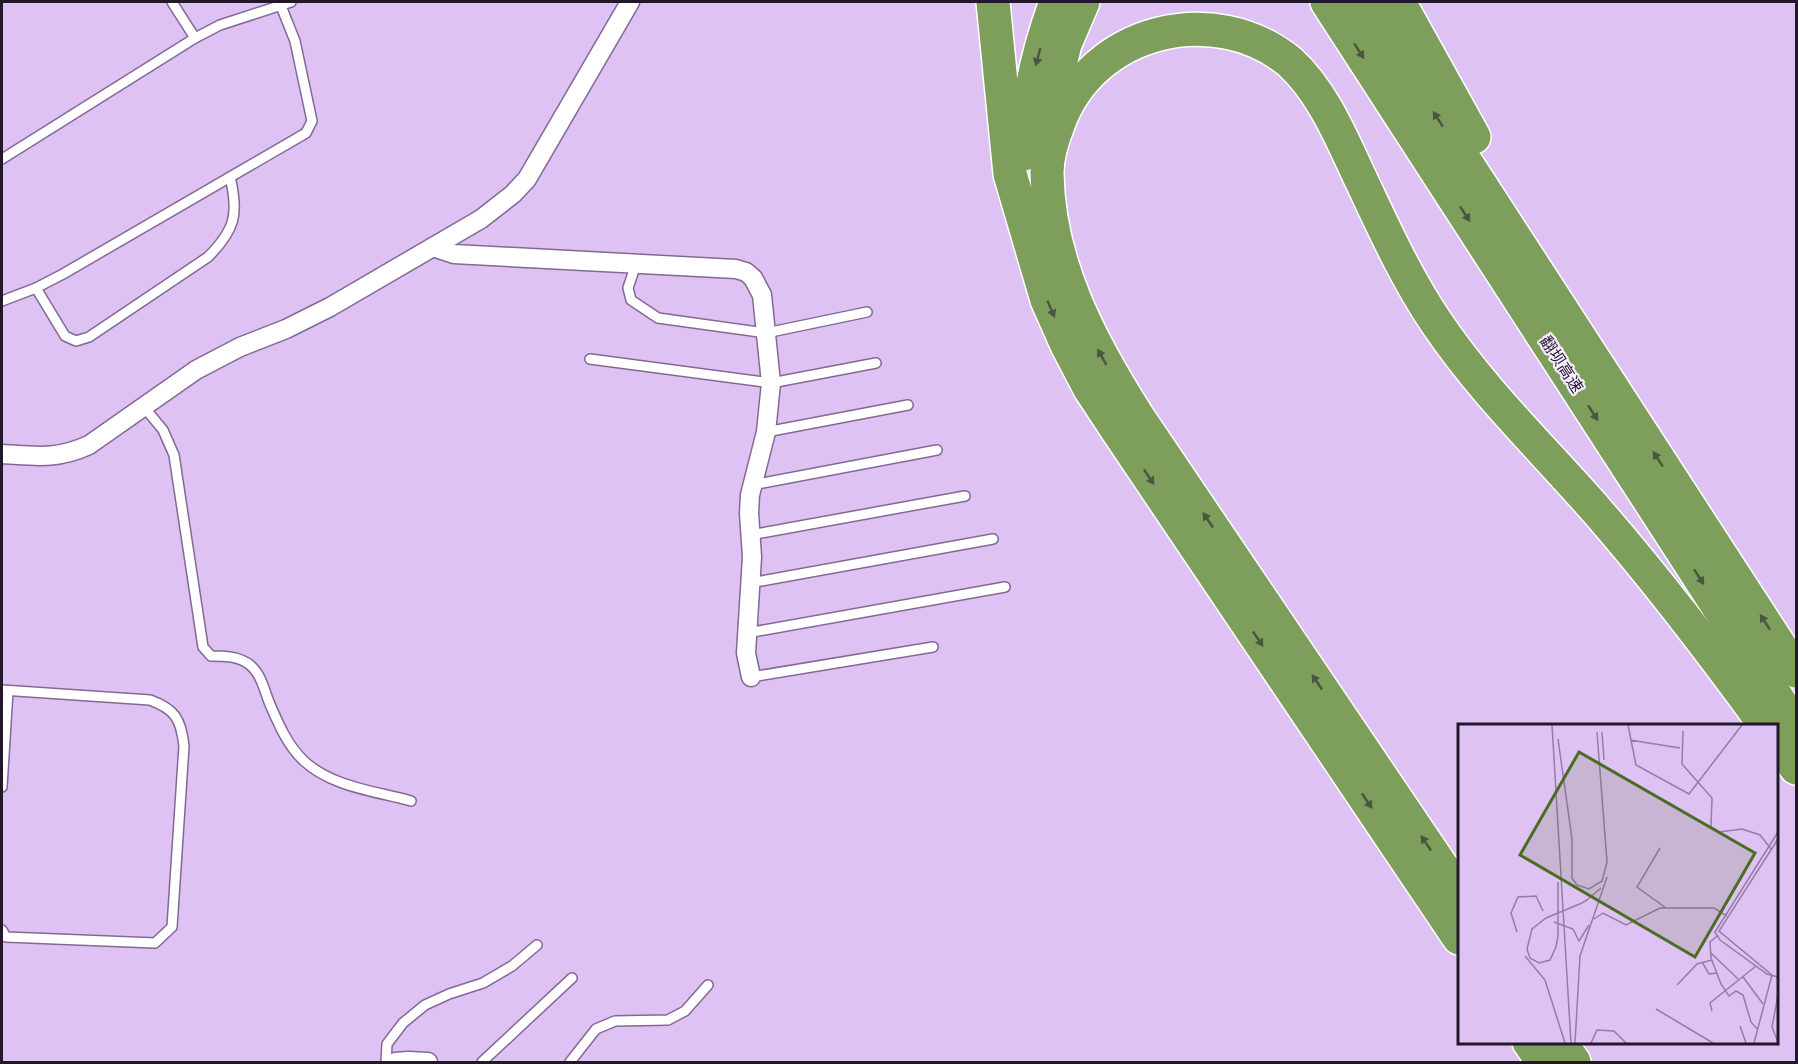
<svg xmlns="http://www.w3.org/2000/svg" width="1798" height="1064" font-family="'Open Sans','Noto Sans SC',sans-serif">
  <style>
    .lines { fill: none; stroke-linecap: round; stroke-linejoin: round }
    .service-casing { stroke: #826995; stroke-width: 12 }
    .minor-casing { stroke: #826995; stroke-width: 21 }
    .motorway-casing { stroke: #fff; stroke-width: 36 }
    .service { stroke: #fff; stroke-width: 9 }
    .minor { stroke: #fff; stroke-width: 18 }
    .motorway { stroke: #7e9f5c; stroke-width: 33 }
    .oneway { fill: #4b5540 }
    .labels { text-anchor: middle; stroke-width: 4.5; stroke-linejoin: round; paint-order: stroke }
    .street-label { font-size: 16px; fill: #22182a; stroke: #f6ebff }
    .inset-road { fill: none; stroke: #937ea3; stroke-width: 1.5 }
    .view { fill: #4b6c23; fill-opacity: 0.15; stroke: #4b6c23; stroke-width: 3 }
    .inset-edge { fill: none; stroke: #22182a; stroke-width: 3 }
  </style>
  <rect width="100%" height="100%" fill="#dec2f3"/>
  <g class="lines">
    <defs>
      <g id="service">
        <path d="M 172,2 L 195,38"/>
        <path d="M 2,159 L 195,38 L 220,25 L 291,2"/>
        <path d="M 636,264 L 628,288 L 631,300 L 658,318 L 766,333 L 867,312"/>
        <path d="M 36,288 L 65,336 L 76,341 L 89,337 L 208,257 C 235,230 239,214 230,177"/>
        <path d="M 2,301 L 36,288 L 63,274 L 306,133 L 312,121 L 295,41 L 281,6"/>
        <path d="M 590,359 L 771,383 L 876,363"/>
        <path d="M 144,407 L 163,430 L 174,455 L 203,647 L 211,656 C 224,656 239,656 250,665 C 261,674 264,689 269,702 C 278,723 287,745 304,761 C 332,787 375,791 411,801"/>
        <path d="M 766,432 L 908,405"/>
        <path d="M 752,485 L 937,450"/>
        <path d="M 750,535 L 965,496"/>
        <path d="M 750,583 L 993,539"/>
        <path d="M 747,633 L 1005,587"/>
        <path d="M 751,677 L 933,647"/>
        <path d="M 2,690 L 150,700 C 175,709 181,719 184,746 L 172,927 L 155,943 L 6,937 L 2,930"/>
        <path d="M 2,787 L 8,691"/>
        <path d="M 386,1062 L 387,1044 L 403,1023 L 425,1005 L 449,994 L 483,983 L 512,966 L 537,945"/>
        <path d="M 482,1062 L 572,978"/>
        <path d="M 570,1062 L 596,1029 L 615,1021 L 668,1020 L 685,1011 L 708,985"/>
      </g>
      <g id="minor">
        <path d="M 433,247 L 454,254 L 736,269 L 746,272 L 753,278 L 762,295 L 771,383 L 766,432 L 750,495 L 749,513 L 752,557 L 746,653 L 751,677"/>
        <path d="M 2,454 C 36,456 56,460 89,445 L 196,370 L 240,347 L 286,329 L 330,307 L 481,219 L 513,194 L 527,179 L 630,2"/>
        <path d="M 395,1062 L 408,1061 L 428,1062"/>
      </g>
      <g id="motorway">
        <path d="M 993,2 L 1010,174 L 1047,300 L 1067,345 L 1090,389 L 1117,430 L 1459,938"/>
        <path d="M 1327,2 L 1796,727"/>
        <path d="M 1362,2 L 1796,671"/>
        <path d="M 1399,2 L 1474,137"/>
        <path d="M 1049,111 L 1065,44 L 1083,2"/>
        <path d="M 1024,154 C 1027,100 1037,53 1056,2"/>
        <path d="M 1776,739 L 1796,768"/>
        <path d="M 1459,892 L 1138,417 C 1091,343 1048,263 1047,173 C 1047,157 1052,140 1058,125 C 1092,29 1214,0 1290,62 C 1324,93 1343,142 1363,184 C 1385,231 1407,279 1436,322 C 1483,392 1543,449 1598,512 C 1657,580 1712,652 1765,725"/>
        <path d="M 1529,1042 L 1543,1062"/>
        <path d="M 1560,1042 L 1574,1062"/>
      </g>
    </defs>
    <!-- service casing -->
    <use href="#service" class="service-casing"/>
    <!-- minor casing -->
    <use href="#minor" class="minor-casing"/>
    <!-- motorway casing -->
    <use href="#motorway" class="motorway-casing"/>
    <!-- service -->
    <use href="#service" class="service"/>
    <!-- minor -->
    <use href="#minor" class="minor"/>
    <!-- motorway -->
    <use href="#motorway" class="motorway"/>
  </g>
  <!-- one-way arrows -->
  <defs><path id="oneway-solid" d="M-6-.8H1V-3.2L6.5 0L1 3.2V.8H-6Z" transform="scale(1.5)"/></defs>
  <g class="oneway">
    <use href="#oneway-solid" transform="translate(1359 51) rotate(57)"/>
    <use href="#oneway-solid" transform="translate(1038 57) rotate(105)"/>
    <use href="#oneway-solid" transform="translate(1438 119) rotate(-123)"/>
    <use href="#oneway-solid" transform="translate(1465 214) rotate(57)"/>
    <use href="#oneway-solid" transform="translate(1051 309) rotate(66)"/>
    <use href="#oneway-solid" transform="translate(1102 357) rotate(-119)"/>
    <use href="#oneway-solid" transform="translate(1593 413) rotate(57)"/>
    <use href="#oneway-solid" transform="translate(1658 459) rotate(-123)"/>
    <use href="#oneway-solid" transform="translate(1149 477) rotate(56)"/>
    <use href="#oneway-solid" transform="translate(1208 520) rotate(-124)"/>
    <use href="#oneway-solid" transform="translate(1699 577) rotate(57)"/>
    <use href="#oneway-solid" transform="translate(1765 622) rotate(-123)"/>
    <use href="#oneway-solid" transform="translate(1258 639) rotate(56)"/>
    <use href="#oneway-solid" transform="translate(1317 682) rotate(-124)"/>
    <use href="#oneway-solid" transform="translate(1367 801) rotate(56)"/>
    <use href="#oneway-solid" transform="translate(1426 843) rotate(-124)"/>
  </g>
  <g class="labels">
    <!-- street labels -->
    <g class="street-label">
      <text transform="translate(1562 364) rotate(57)" y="6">翻坝高速</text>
    </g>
  </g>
  <!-- overview -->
  <g transform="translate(1458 724)">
    <rect width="320" height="320" fill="#dec2f3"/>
    <path class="inset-road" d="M 94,1 L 113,319M 170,1 L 178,41 L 231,70 L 284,1M 225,7 L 224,40 L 254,74 L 253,103 L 261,108 L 284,105 L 302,111 L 313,125M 144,8 L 146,36M 100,15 L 114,115 L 114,154 L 119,161 L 131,165 L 144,157 L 149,138 L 139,8M 172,16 L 222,24M 320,108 L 257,208 L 262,216 L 309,250 L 320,253M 202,124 L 179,163 L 208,184M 100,158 L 100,212 L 98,223 L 92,236 L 81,239 L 72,234 L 69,225 L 74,205 L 88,194 L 124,179 L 129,176 L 143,164M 136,195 L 145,189 L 168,201 L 202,184 L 256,184 L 269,192M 96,198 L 115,205 L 121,217 L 131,201M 59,208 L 53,189 L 60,173 L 78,172 L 85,187M 259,212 L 252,218 L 253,234 L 263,260 L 271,272 L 278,267 L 285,271 L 293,298 L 300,306M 253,229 L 280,255M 67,232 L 87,256 L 107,319M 244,238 L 251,250 L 259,249M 314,251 L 261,207 L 320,115M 285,253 L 305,280M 219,261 L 239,240 L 254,236M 320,271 L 314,303 L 320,318M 198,285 L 255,319M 254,287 L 252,279 L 298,242M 282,302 L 288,319M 117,319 L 122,232 L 149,153M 133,319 L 139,306 L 156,307 L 168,319M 296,319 L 314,251"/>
    <path class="view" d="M 121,28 L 297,129 L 237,233 L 62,131 Z"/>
    <rect width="320" height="320" class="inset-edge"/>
  </g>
  <!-- border -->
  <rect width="1798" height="1064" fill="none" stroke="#22182a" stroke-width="6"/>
</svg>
